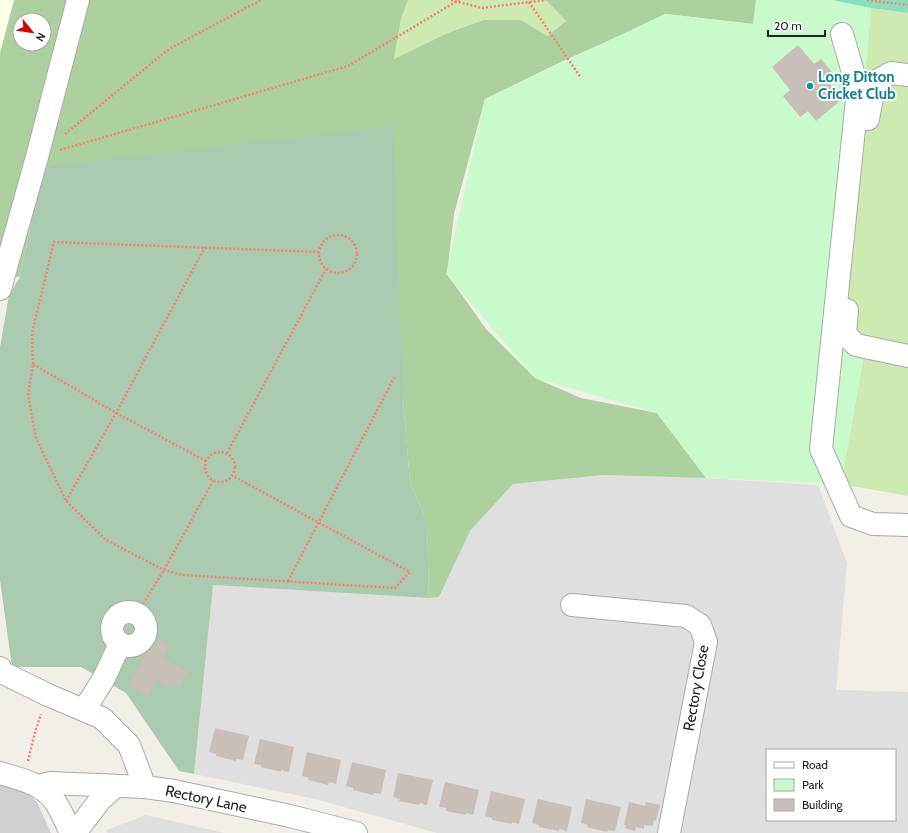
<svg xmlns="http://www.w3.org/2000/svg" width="908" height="833" font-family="Cabin,sans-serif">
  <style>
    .residential { fill: #e0dfdf; fill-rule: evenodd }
    .education { fill: #ffffe5 }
    .religious { fill: #d0d0d0 }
    .grass { fill: #cdebb0 }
    .forest { fill: #add19e; fill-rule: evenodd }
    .cemetery { fill: #aacbaf }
    .park { fill: #c8facc }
    .pitch { fill: #88e0be }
    .building { fill: #c7bfb8 }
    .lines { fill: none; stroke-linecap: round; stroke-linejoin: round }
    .minor-casing { stroke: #a9a9a9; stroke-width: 24 }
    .path { stroke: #fa8072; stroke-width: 2.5; stroke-dasharray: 2 2; stroke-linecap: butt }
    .minor { stroke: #fff; stroke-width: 22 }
    .culture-dot { fill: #0f9aa8; stroke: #fff; stroke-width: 1.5 }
    .labels { text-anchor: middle; stroke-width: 4; stroke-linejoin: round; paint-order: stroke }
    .culture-label { font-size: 15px; font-weight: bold; fill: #0d838f; stroke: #fff; text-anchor: start }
    .street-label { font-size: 15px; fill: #222; stroke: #fff }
  </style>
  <rect width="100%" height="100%" fill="#f2efe9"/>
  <!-- residential -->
  <g class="residential">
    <path d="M 604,475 L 706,478 L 818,485 L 847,563 L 836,690 L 908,692 L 908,833 L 437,833 L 315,799 L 194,774 L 213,585 L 429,598 L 439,597 L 470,531 L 513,484 ZM 767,750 L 895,750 L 895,820 L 767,820 Z"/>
    <path d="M 146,815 L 224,833 L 107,833 L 107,830 Z"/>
  </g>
  <!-- education -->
  <path class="education" d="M 0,0 L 14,0 L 0,53 Z"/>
  <!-- religious -->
  <path class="religious" d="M 0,784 L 22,791 L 32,797 L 37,802 L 51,833 L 0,833 Z"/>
  <!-- grass -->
  <g class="grass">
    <path d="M 408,0 L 546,0 L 566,21 L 546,36 L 521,20 L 394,59 L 401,19 Z"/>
    <path d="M 871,8 L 908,13 L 908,496 L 841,484 L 864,355 L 840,349 Z"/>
  </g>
  <!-- forest -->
  <path class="forest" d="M 14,0 L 408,0 L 401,19 L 394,59 L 448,33 L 484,20 L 521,20 L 547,36 L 566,21 L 546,0 L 756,0 L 754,24 L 665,14 L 637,28 L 561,62 L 485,99 L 454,214 L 447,274 L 486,329 L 535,378 L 581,398 L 657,413 L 706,478 L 604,475 L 513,484 L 470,531 L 439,597 L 429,598 L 427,522 L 410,483 L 403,398 L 43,166 L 20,277 L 0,276 L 0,53 ZM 20,20 L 44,20 L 44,44 L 20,44 Z"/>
  <!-- cemetery -->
  <path class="cemetery" d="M 393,126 L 403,398 L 410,483 L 427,522 L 429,598 L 213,585 L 194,774 L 179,771 L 126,693 L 81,667 L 12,667 L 0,580 L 0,347 L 9,295 L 20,277 L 43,166 Z"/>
  <!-- park -->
  <path class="park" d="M 756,0 L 832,0 L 871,8 L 840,349 L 864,354 L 841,484 L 706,478 L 657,413 L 535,378 L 446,274 L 485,99 L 665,14 L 753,24 Z"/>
  <!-- pitch -->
  <path class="pitch" d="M 832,0 L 908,0 L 908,13 L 871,8 Z"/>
  <!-- building -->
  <g class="building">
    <path d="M 798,45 L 814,64 L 821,59 L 836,77 L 829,83 L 842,99 L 816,121 L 808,111 L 800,117 L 783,96 L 790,90 L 772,67 Z"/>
    <path d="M 158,638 L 170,645 L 163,658 L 188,672 L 180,687 L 172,683 L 169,688 L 156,681 L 148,696 L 129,686 L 147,651 L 151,653 Z"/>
    <path d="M 215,728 L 249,736 L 243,760 L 236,759 L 236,761 L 216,756 L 216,754 L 209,752 Z"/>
    <path d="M 260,739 L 294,747 L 289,772 L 281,770 L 281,772 L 261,767 L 261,765 L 254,764 Z"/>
    <path d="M 307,752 L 341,760 L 336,784 L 329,782 L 328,785 L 308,780 L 309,778 L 302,776 Z"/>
    <path d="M 352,762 L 386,770 L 381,794 L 374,793 L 373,795 L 353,790 L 353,788 L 346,786 Z"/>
    <path d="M 398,773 L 433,780 L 427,805 L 420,803 L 419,805 L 399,801 L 400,799 L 393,797 Z"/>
    <path d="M 445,782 L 479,790 L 473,815 L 466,813 L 466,815 L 446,811 L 446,808 L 439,807 Z"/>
    <path d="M 491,791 L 525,799 L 519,824 L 512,822 L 512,824 L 492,820 L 492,818 L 485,816 Z"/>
    <path d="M 538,799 L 572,807 L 567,831 L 559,829 L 559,831 L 539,827 L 539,825 L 532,823 Z"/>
    <path d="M 586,799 L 621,807 L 615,831 L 608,830 L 607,832 L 587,827 L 588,825 L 581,823 Z"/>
    <path d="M 629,802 L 645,806 L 646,802 L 660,805 L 656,821 L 654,820 L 653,826 L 644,825 L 644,829 L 636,827 L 635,831 L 625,828 L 626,825 L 624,825 Z"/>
  </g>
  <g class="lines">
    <defs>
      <g id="minor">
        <path d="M 842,34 L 858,90 L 821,449 L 851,516 L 873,524 L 908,525"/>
        <path d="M 868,119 L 875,82 L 891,73 L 908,75"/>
        <path d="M 0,289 L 37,157 L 78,0"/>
        <path d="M 847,310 L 845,334 L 856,345 L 908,356"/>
        <path d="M 572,605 L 686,616 L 700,625 L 706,642 L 669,833"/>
        <circle cx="129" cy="629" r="17"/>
        <path d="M 0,668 L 1,672 L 48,695 L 102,718 L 129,745 L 145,787"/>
        <path d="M 84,710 L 103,680 L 120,644"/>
        <path d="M 0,773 C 20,779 40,783 53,799 C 60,807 66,823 71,833"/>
        <path d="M 39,786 L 50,783 L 145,787 L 174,791 L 290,816 L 356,833"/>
        <path d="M 75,833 L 100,800 L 116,786"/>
      </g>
    </defs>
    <!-- minor casing -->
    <use href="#minor" class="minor-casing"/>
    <!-- path -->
    <g class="path">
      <path d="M 451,0 L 482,8 L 546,0"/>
      <path d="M 867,0 L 908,5"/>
      <path d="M 529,2 L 581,78"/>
      <path d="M 65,134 L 169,49 L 261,0"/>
      <path d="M 60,150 L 348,66 L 459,0"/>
      <circle cx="338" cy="254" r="19"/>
      <path d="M 33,364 L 32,333 L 54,242 L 319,252"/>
      <circle cx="220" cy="467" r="15"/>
      <path d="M 227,453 L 326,269"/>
      <path d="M 206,461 L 116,413 L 33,364 L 28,395 L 36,438 L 66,501 L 106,540 L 164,570 L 183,575 L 395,588 L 410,572 L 233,476"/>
      <path d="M 66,501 L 116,413 L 205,247"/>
      <path d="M 288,581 L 395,376"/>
      <path d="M 137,614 L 164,570 L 213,481"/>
      <path d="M 28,761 L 34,736 L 41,714"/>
    </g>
    <!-- minor -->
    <use href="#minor" class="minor"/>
  </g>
  <!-- markers -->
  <circle class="culture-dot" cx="810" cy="86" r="4"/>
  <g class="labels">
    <!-- culture labels -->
    <g class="culture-label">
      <text x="818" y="82">Long Ditton<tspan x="818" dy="17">Cricket Club</tspan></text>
    </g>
    <!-- street labels -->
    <g class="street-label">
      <text transform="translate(696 688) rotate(-80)" y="5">Rectory Close</text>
      <text transform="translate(206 799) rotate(12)" y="5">Rectory Lane</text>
    </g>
  </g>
  <!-- legend -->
  <rect x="766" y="749" width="130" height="72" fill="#ffffff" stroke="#a7a7a7"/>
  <rect x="774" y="762" width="20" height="6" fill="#ffffff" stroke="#a7a7a7"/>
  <text x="802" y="769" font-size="12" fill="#222222">Road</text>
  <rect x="774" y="779" width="20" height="12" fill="#c8facc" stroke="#a7a7a7"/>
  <text x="802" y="789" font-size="12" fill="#222222">Park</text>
  <rect x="774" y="799" width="20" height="12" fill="#c7bfb8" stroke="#a7a7a7"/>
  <text x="802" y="809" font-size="12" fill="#222222">Building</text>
  <!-- north arrow -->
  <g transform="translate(32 32) rotate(120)"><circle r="19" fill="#ffffff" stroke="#a7a7a7"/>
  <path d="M0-3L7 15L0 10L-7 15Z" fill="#d40000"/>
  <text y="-6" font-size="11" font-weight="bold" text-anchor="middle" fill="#222222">N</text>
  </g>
  <!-- scale -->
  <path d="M768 30v6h57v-6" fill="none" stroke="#222222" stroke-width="2"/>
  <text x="774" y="30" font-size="12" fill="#222222" stroke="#ffffff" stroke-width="3" paint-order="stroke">20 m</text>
</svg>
